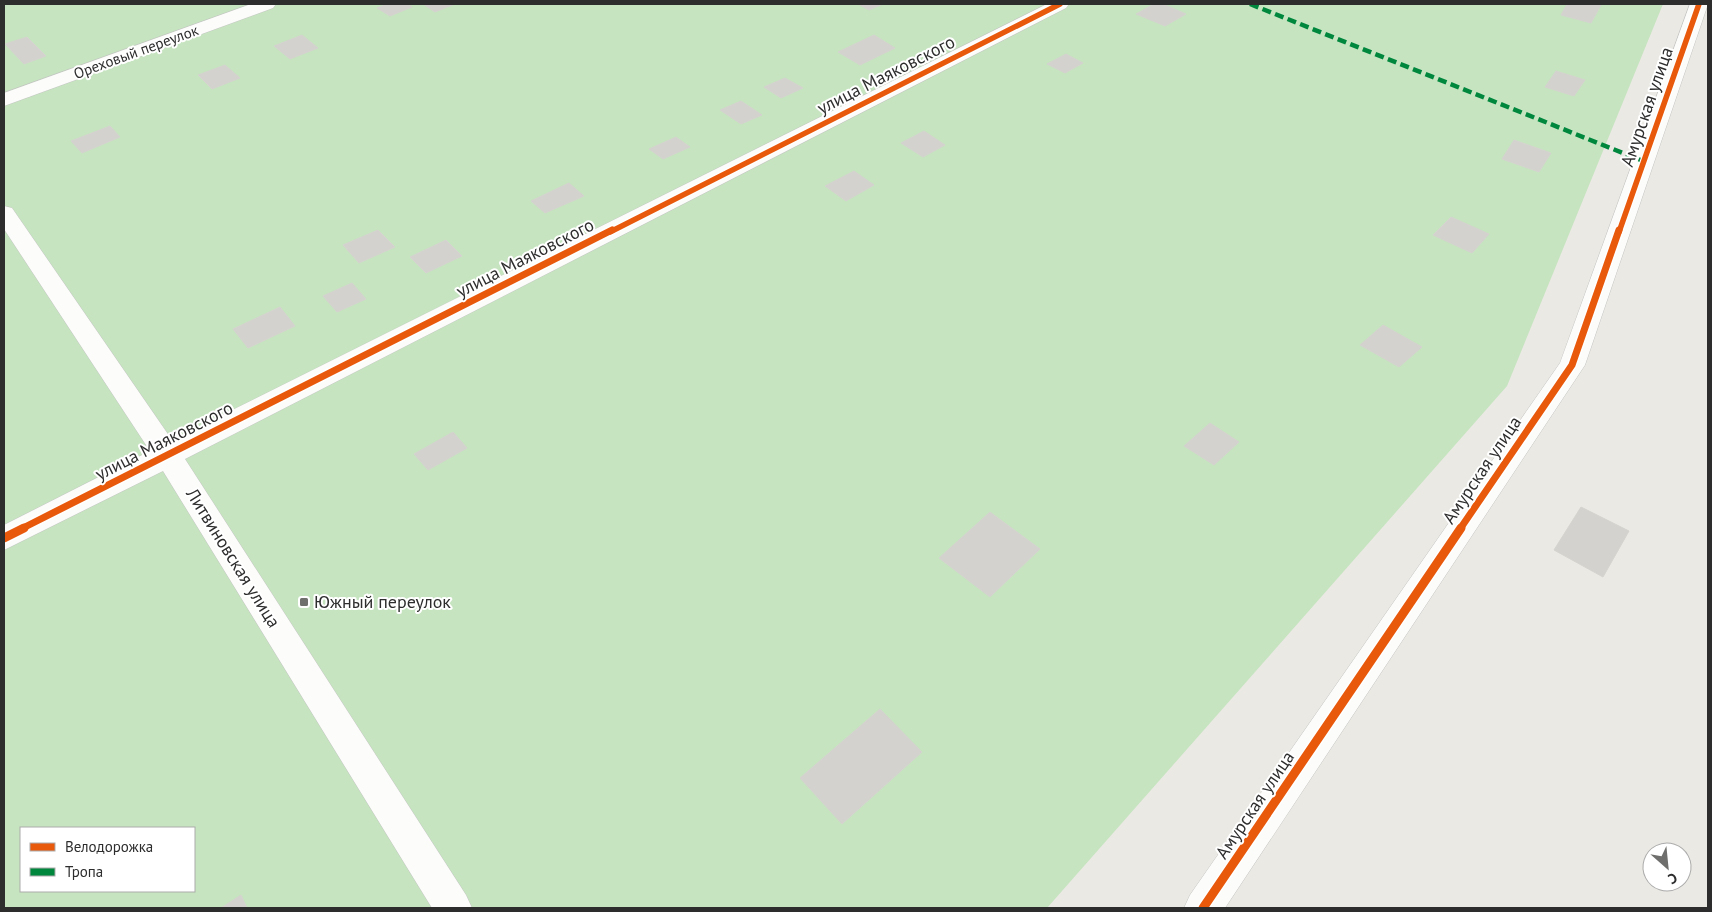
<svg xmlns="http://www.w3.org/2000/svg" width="1712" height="912" font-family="'PT Sans',sans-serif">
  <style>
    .green { fill: #c5e4bf; fill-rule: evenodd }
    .building { fill: #d3d2ce; stroke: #d5d4cf }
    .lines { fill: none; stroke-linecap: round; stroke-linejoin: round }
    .minor-casing { stroke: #c4c4c3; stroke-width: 1 }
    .minor { fill: #fcfcfb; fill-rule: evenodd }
    .quiet { stroke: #00873e; stroke-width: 4.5; stroke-dasharray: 9 4.5; stroke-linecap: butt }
    .cycleway-far2-casing { stroke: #fff; stroke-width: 8 }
    .cycleway-far1-casing { stroke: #fff; stroke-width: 10 }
    .cycleway-casing { stroke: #fff; stroke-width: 12 }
    .cycleway-far2 { stroke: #e8590c; stroke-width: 5.5 }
    .cycleway-far1 { stroke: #e8590c; stroke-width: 7 }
    .cycleway { stroke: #e8590c; stroke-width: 9 }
    .poi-dot { fill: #6f6f6d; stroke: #fff; stroke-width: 2 }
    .labels { text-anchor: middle; stroke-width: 4; stroke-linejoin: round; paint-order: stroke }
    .far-street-label { font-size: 15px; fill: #2d2d2d; stroke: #fff }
    .street-label { font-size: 18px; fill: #2d2d2d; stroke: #fff }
    .poi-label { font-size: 18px; fill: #2d2d2d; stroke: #fff; text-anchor: start }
  </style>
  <rect width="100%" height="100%" fill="#eae9e3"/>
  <!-- green -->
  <path class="green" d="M 4,4 L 1663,4 L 1507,386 L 1047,908 L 4,908 ZM 21,828 L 194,828 L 194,891 L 21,891 Z"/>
  <!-- building -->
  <g class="building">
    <path d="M 387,4 L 407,4 L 412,7 L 390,16 L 377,8 Z"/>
    <path d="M 423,4 L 455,4 L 435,12 Z"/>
    <path d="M 858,4 L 883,4 L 869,10 Z"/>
    <path d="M 1154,4 L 1163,4 L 1186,14 L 1165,26 L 1136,14 Z"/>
    <path d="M 1567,4 L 1596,4 L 1601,5 L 1591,23 L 1561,15 Z"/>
    <path d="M 302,35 L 318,48 L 290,59 L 274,46 Z"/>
    <path d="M 874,35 L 895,48 L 860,65 L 838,52 Z"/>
    <path d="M 27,37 L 46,56 L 24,64 L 5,44 Z"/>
    <path d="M 1066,54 L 1083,63 L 1065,73 L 1047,64 Z"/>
    <path d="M 225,65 L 240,78 L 212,89 L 198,75 Z"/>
    <path d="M 1556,71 L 1585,80 L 1574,96 L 1545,87 Z"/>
    <path d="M 785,78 L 803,88 L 781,98 L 764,87 Z"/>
    <path d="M 741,101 L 762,115 L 741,124 L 720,110 Z"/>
    <path d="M 110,126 L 120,137 L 82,153 L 71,141 Z"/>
    <path d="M 924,131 L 945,145 L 923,157 L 901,143 Z"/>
    <path d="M 676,137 L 690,147 L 663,159 L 649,149 Z"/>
    <path d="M 1514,140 L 1551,153 L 1539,172 L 1502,159 Z"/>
    <path d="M 854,171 L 874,185 L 846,201 L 825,186 Z"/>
    <path d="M 569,183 L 584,196 L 545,213 L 531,201 Z"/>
    <path d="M 1451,217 L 1489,234 L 1472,253 L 1433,235 Z"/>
    <path d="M 378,230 L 395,247 L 359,263 L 343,245 Z"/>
    <path d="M 446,240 L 462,256 L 426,273 L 410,257 Z"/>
    <path d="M 352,283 L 366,299 L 337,312 L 323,296 Z"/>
    <path d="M 280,307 L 295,326 L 248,348 L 233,329 Z"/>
    <path d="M 1383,325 L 1422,347 L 1399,367 L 1360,345 Z"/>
    <path d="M 1210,423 L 1239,442 L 1214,465 L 1184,446 Z"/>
    <path d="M 453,432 L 467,448 L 428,470 L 414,454 Z"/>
    <path d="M 1581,507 L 1629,531 L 1603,577 L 1554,550 Z"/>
    <path d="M 990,512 L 1040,549 L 990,597 L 939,558 Z"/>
    <path d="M 880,709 L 922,752 L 842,824 L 800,778 Z"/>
    <path d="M 241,895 L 247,908 L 221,908 Z"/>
  </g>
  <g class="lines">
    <defs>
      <g id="minor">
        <path d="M 251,4 L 276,4 L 273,8 L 4,106 L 4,93 Z"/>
        <path d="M 1047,4 L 1069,4 L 1066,8 L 185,459 L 466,895 L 472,908 L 432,908 L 163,471 L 4,550 L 4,525 L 150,451 L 4,229 L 4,206 L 12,208 L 172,440 Z"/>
        <path d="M 1690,4 L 1708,4 L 1585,365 L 1225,908 L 1184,908 L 1190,895 L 1560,363 Z"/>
      </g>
    </defs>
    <!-- minor casing -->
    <use href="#minor" class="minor-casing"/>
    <!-- minor -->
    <use href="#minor" class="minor"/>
    <!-- quiet -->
    <path class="quiet" d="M 1250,4 L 1643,161"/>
    <defs>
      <g id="cycleway-far2">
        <path d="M 610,232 L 1060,4"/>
        <path d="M 1619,232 L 1699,4"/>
      </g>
      <g id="cycleway-far1">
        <path d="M 21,529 L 612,230"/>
        <path d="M 1460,529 L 1572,365 L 1619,230"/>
      </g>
      <g id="cycleway">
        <path d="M 4,538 L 24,528"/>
        <path d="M 1203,908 L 1461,528"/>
      </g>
    </defs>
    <!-- cycleway-far2 casing -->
    <use href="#cycleway-far2" class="cycleway-far2-casing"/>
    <!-- cycleway-far1 casing -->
    <use href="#cycleway-far1" class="cycleway-far1-casing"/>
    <!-- cycleway casing -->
    <use href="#cycleway" class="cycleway-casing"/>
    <!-- cycleway-far2 -->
    <use href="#cycleway-far2" class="cycleway-far2"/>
    <!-- cycleway-far1 -->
    <use href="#cycleway-far1" class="cycleway-far1"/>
    <!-- cycleway -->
    <use href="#cycleway" class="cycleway"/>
  </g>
  <!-- markers -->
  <rect class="poi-dot" x="299" y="597" width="10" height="10" rx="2.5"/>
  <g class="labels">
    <!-- far-street labels -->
    <g class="far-street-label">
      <text transform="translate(136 52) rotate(-20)" y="5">Ореховый переулок</text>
    </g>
    <!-- street labels -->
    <g class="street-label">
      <text transform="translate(886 75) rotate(-27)" y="6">улица Маяковского</text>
      <text transform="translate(1647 107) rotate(-71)" y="6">Амурская улица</text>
      <text transform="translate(525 258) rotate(-27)" y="6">улица Маяковского</text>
      <text transform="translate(164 441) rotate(-27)" y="6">улица Маяковского</text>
      <text transform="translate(1482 470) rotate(-56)" y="6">Амурская улица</text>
      <text transform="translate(233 558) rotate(58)" y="6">Литвиновская улица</text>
      <text transform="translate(1255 805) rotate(-56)" y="6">Амурская улица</text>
    </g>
    <!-- poi labels -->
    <g class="poi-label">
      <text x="314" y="608">Южный переулок</text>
    </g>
  </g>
  <!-- border -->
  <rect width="1712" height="912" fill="none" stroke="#2d2d2d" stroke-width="10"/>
  <!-- legend -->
  <rect x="20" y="827" width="175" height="65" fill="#ffffff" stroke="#ababab"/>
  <rect x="30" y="843" width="25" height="8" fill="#e8590c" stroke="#ababab"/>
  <text x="65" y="852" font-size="15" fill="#2d2d2d">Велодорожка</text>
  <rect x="30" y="868" width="25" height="8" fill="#00873e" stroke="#ababab"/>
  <text x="65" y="877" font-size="15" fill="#2d2d2d">Тропа</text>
  <!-- north arrow -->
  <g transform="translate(1667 867) rotate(153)"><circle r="24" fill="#ffffff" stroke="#ababab"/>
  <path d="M0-4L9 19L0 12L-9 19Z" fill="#6f6f6d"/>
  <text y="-8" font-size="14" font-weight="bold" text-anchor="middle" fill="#2d2d2d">С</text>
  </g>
</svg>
